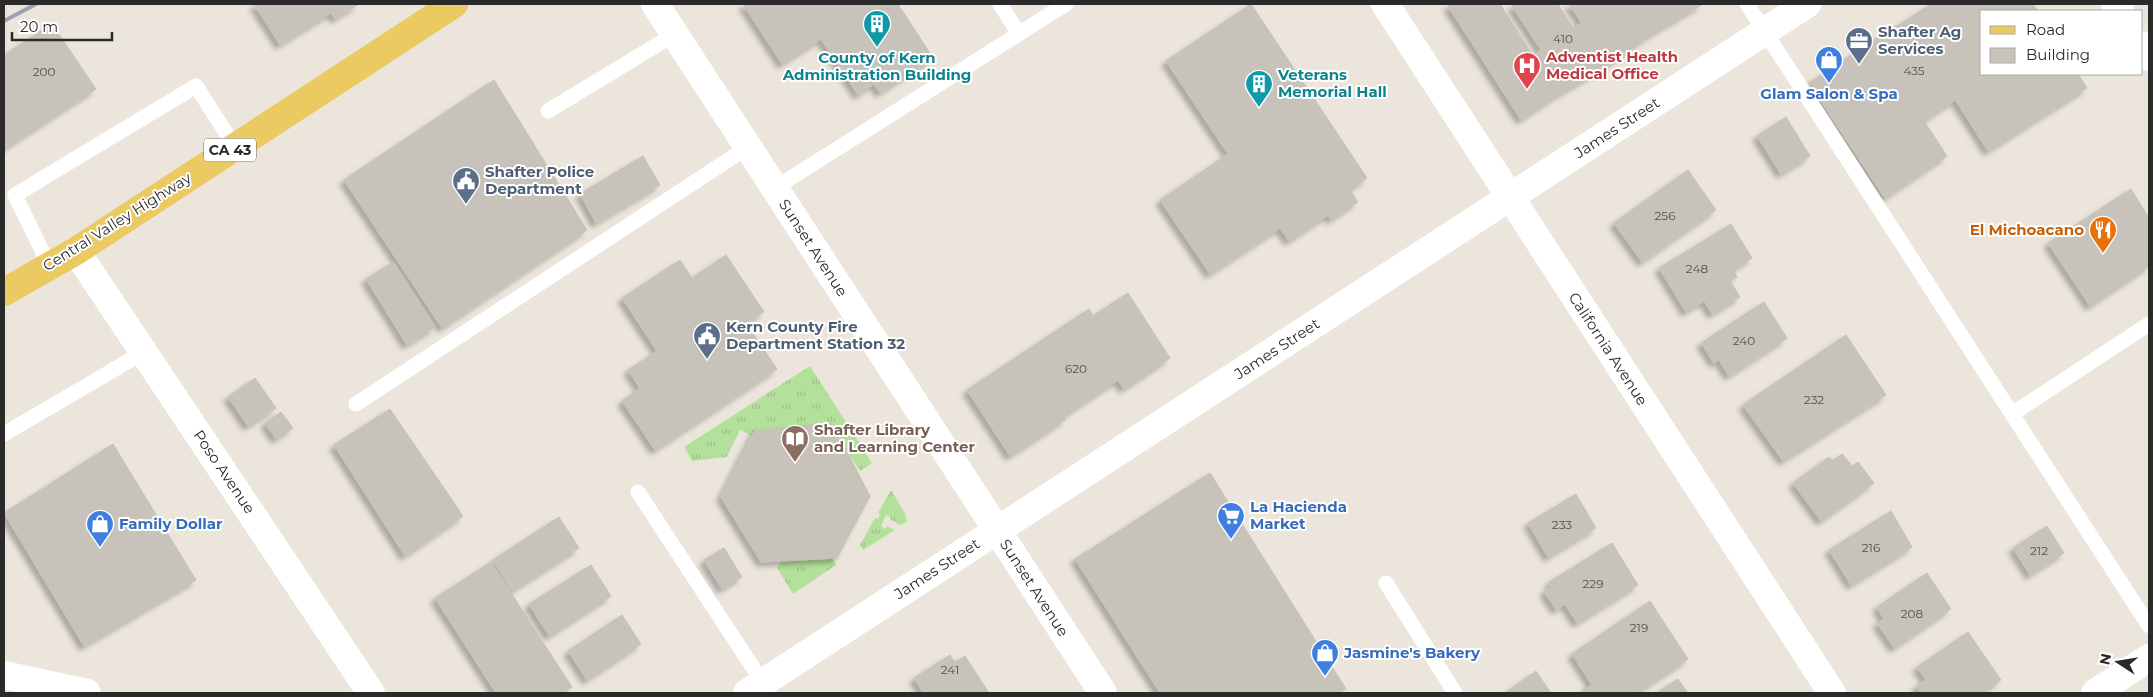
<svg xmlns="http://www.w3.org/2000/svg" width="2153" height="697" font-family="Montserrat,sans-serif">
  <style>
    .grass { fill: url(#grass-tufts) }
    .building { fill: #c7c3bb; stroke: #c7c1b6; filter: url(#shadow) }
    .lines { fill: none; stroke-linecap: round; stroke-linejoin: round }
    .lane { stroke: #fff; stroke-width: 15 }
    .street { stroke: #fff; stroke-width: 28 }
    .secondary { stroke: #fff; stroke-width: 28 }
    .primary { stroke: #ebca62; stroke-width: 28 }
    .rail { stroke: #9fa2b3; stroke-width: 4 }
    .labels { text-anchor: middle; stroke-width: 4; stroke-linejoin: round; paint-order: stroke }
    .number-label { font-size: 12px; fill: #51504e }
    .shield { fill: #fff; stroke: #6a6a6a; stroke-width: 1 }
    .shield-label { font-size: 14px; font-weight: bold; fill: #2a2a2a }
    .service-label { font-size: 15px; font-weight: bold; fill: #4e5e75; stroke: #fff; text-anchor: start }
    .health-label { font-size: 15px; font-weight: bold; fill: #be3a42; stroke: #fff; text-anchor: start }
    .culture-label { font-size: 15px; font-weight: bold; fill: #0d838f; stroke: #fff }
    .shop-label { font-size: 15px; font-weight: bold; fill: #366cbe; stroke: #fff; text-anchor: start }
    .street-label { font-size: 15px; fill: #2a2a2a; stroke: #fff }
    .food-label { font-size: 15px; font-weight: bold; fill: #c56008; stroke: #fff; text-anchor: end }
    .education-label { font-size: 15px; font-weight: bold; fill: #785e54; stroke: #fff; text-anchor: start }
  </style>
  <defs>
    <pattern id="grass-tufts" width="24" height="20" patternUnits="userSpaceOnUse" patternTransform="scale(1.25)"><rect width="24" height="20" fill="#b3e09b"/><path d="M3 7l-1-3M5 7V3M7 7l1-3M15 17l-1-3M17 17v-4M19 17l1-3" fill="none" stroke="#9ac086"/></pattern>
    <filter id="shadow"><feDropShadow dx="-4.5" dy="4.5" stdDeviation="2.5" flood-color="#0004"/></filter>
  </defs>
  <rect width="100%" height="100%" fill="#ebe5dc"/>
  <!-- grass -->
  <g class="grass">
    <path d="M 810,366 L 872,463 L 860,471 L 831,427 L 754,437 L 740,430 L 727,457 L 692,461 L 684,447 Z"/>
    <path d="M 891,490 L 905,513 L 907,522 L 900,525 L 890,519 L 891,517 L 886,515 L 881,526 L 885,529 L 887,526 L 895,530 L 863,550 L 860,545 L 875,518 L 878,519 L 880,514 L 878,513 Z"/>
    <path d="M 831,556 L 836,565 L 793,594 L 777,568 L 782,559 Z"/>
  </g>
  <!-- building -->
  <g class="building">
    <path d="M 254,4 L 359,4 L 335,19 L 331,13 L 280,45 Z"/>
    <path d="M 743,4 L 898,4 L 933,58 L 880,93 L 874,84 L 858,95 L 821,39 L 782,64 Z"/>
    <path d="M 1251,4 L 1367,178 L 1350,190 L 1358,202 L 1331,220 L 1328,215 L 1289,241 L 1280,228 L 1210,274 L 1160,200 L 1228,154 L 1166,61 Z"/>
    <path d="M 1452,4 L 1500,4 L 1558,95 L 1521,120 L 1448,6 Z"/>
    <path d="M 1516,4 L 1558,4 L 1573,28 L 1582,23 L 1609,65 L 1558,95 L 1533,57 L 1541,50 L 1512,6 Z"/>
    <path d="M 1569,4 L 1630,4 L 1650,35 L 1609,65 Z"/>
    <path d="M 1631,4 L 1703,4 L 1650,35 Z"/>
    <path d="M 1931,4 L 2033,4 L 2038,11 L 1982,11 L 1982,74 L 2078,74 L 2087,88 L 1988,151 L 1905,21 Z"/>
    <path d="M 1905,21 L 1955,100 L 1924,121 L 1872,41 Z"/>
    <path d="M 52,24 L 96,89 L 4,149 L 4,55 Z"/>
    <path d="M 1872,41 L 1947,156 L 1885,198 L 1809,83 Z"/>
    <path d="M 494,80 L 587,230 L 442,328 L 344,180 Z"/>
    <path d="M 1786,117 L 1810,156 L 1781,174 L 1757,136 Z"/>
    <path d="M 643,156 L 660,185 L 596,223 L 580,194 Z"/>
    <path d="M 1688,170 L 1716,210 L 1642,262 L 1614,223 Z"/>
    <path d="M 2131,189 L 2149,218 L 2149,266 L 2090,306 L 2048,243 Z"/>
    <path d="M 1731,224 L 1752,258 L 1733,270 L 1737,277 L 1730,281 L 1740,297 L 1712,314 L 1704,301 L 1686,312 L 1659,268 Z"/>
    <path d="M 726,255 L 764,312 L 746,323 L 777,369 L 655,450 L 622,401 L 640,388 L 628,370 L 657,351 L 622,298 L 680,260 L 692,278 Z"/>
    <path d="M 393,262 L 435,327 L 407,345 L 366,279 Z"/>
    <path d="M 1128,293 L 1170,358 L 1124,389 L 1118,380 L 1064,416 L 1066,419 L 1010,456 L 967,390 L 1089,309 L 1093,316 Z"/>
    <path d="M 1764,302 L 1787,338 L 1729,376 L 1719,360 L 1714,363 L 1701,343 Z"/>
    <path d="M 1846,335 L 1886,395 L 1783,461 L 1743,405 Z"/>
    <path d="M 255,378 L 276,408 L 248,426 L 228,397 Z"/>
    <path d="M 390,409 L 463,516 L 405,556 L 334,445 Z"/>
    <path d="M 281,412 L 293,428 L 276,439 L 265,423 Z"/>
    <path d="M 832,423 L 870,496 L 837,558 L 761,562 L 721,497 L 755,430 Z"/>
    <path d="M 113,444 L 196,580 L 84,646 L 4,513 Z"/>
    <path d="M 1842,454 L 1852,466 L 1858,462 L 1874,483 L 1821,521 L 1793,483 L 1829,457 L 1832,461 Z"/>
    <path d="M 1210,473 L 1346,689 L 1338,693 L 1160,693 L 1075,559 Z"/>
    <path d="M 1576,494 L 1596,528 L 1548,557 L 1528,523 Z"/>
    <path d="M 1891,511 L 1912,547 L 1851,585 L 1829,550 Z"/>
    <path d="M 559,517 L 579,548 L 512,591 L 493,560 Z"/>
    <path d="M 2047,526 L 2064,553 L 2030,575 L 2013,548 Z"/>
    <path d="M 1612,543 L 1638,585 L 1577,623 L 1565,604 L 1556,610 L 1544,591 L 1551,587 L 1549,582 Z"/>
    <path d="M 724,548 L 742,577 L 722,589 L 704,560 Z"/>
    <path d="M 491,562 L 572,687 L 563,693 L 496,693 L 435,598 Z"/>
    <path d="M 591,565 L 611,596 L 549,636 L 529,604 Z"/>
    <path d="M 1927,573 L 1951,609 L 1894,648 L 1877,623 L 1884,619 L 1877,607 Z"/>
    <path d="M 1650,601 L 1688,659 L 1636,693 L 1585,693 L 1583,690 L 1592,685 L 1572,654 Z"/>
    <path d="M 622,615 L 641,644 L 587,680 L 568,651 Z"/>
    <path d="M 1968,632 L 2001,680 L 1982,693 L 1921,693 L 1916,686 L 1926,680 L 1917,667 Z"/>
    <path d="M 950,655 L 955,662 L 965,656 L 989,693 L 923,693 L 914,678 Z"/>
    <path d="M 1536,671 L 1551,693 L 1505,693 Z"/>
    <path d="M 1678,679 L 1688,693 L 1656,693 Z"/>
  </g>
  <g class="lines">
    <!-- lane -->
    <g class="lane">
      <path d="M 1000,4 L 1019,34"/>
      <path d="M 1747,4 L 2149,626"/>
      <path d="M 548,111 L 675,34"/>
      <path d="M 775,188 L 1066,4"/>
      <path d="M 49,265 L 15,195 L 196,86 L 235,147"/>
      <path d="M 356,404 L 748,147"/>
      <path d="M 2012,414 L 2149,324"/>
      <path d="M 4,434 L 144,352"/>
      <path d="M 638,492 L 763,683"/>
      <path d="M 1386,583 L 1455,693"/>
    </g>
    <!-- street -->
    <g class="street">
      <path d="M 655,4 L 1103,693"/>
      <path d="M 1385,4 L 1832,693"/>
      <path d="M 76,251 L 371,693"/>
      <path d="M 747,693 L 1807,4"/>
      <path d="M 2095,693 L 2149,658"/>
    </g>
    <!-- secondary -->
    <g class="secondary">
      <path d="M 2115,4 L 2120,11"/>
      <path d="M 2142,45 L 2149,57"/>
      <path d="M 4,675 L 87,693"/>
    </g>
    <!-- primary -->
    <path class="primary" d="M 4,292 L 76,251 L 454,4"/>
    <!-- rail -->
    <path class="rail" d="M 4,21 L 36,4"/>
  </g>
  <!-- icons -->
  <defs>
    <symbol id="building-pin" viewBox="-11 -11 22 30"><path d="M0 17L-7.5 6A9.5 9.5 0 1 1 7.5 6Z" fill="#0f9aa8" stroke="#fff"/><path d="M-4-6H4V6H1V3H-1V6H-4ZM-2.5-4.3h1.7v1.8h-1.7ZM.8-4.3h1.7v1.8H.8ZM-2.5-1h1.7V.8h-1.7ZM.8-1h1.7V.8H.8Z" fill="#fff"/></symbol>
    <symbol id="office-pin" viewBox="-11 -11 22 30"><path d="M0 17L-7.5 6A9.5 9.5 0 1 1 7.5 6Z" fill="#5c6f8a" stroke="#fff"/><path d="M-6-3h4V-5.5h4V-3h4V5H-6ZM-1-4.5V-3h2v-1.5ZM-6 0V1H6V0Z" fill="#fff"/></symbol>
    <symbol id="shop-pin" viewBox="-11 -11 22 30"><path d="M0 17L-7.5 6A9.5 9.5 0 1 1 7.5 6Z" fill="#3f7fe0" stroke="#fff"/><path d="M-5-2.5h2.3a2.7 3.5 0 0 1 5.4 0H5L5.5 6h-11ZM-1.5-2.5h3a1.5 2.3 0 0 0-3 0Z" fill="#fff"/></symbol>
    <symbol id="hospital-pin" viewBox="-11 -11 22 30"><path d="M0 17L-7.5 6A9.5 9.5 0 1 1 7.5 6Z" fill="#e0444e" stroke="#fff"/><path d="M-5-5h3v3.5h4V-5h3V5h-3V1.5h-4V5h-3Z" fill="#fff"/></symbol>
    <symbol id="civic-pin" viewBox="-11 -11 22 30"><path d="M0 17L-7.5 6A9.5 9.5 0 1 1 7.5 6Z" fill="#5c6f8a" stroke="#fff"/><path d="M-.6-6.5H3V-4.5H.6V-3L4-1V1h2V6H-6V1h2V-1L-.6-3ZM-1.2 2.5V6h2.4V2.5Z" fill="#fff"/></symbol>
    <symbol id="restaurant-pin" viewBox="-11 -11 22 30"><path d="M0 17L-7.5 6A9.5 9.5 0 1 1 7.5 6Z" fill="#e8710a" stroke="#fff"/><path d="M-5-6h1v4h1v-4h1v4h1v-4h1v5L-1.5 .5V6h-2V.5L-5-1ZM5-6V6H3V1.5H1.5Q1.5-4 5-6Z" fill="#fff"/></symbol>
    <symbol id="library-pin" viewBox="-11 -11 22 30"><path d="M0 17L-7.5 6A9.5 9.5 0 1 1 7.5 6Z" fill="#8d6e63" stroke="#fff"/><path d="M-6-4Q-3-5.5-.7-3.5V5Q-3 3-6 4ZM6-4Q3-5.5 .7-3.5V5Q3 3 6 4Z" fill="#fff"/></symbol>
    <symbol id="supermarket-pin" viewBox="-11 -11 22 30"><path d="M0 17L-7.5 6A9.5 9.5 0 1 1 7.5 6Z" fill="#3f7fe0" stroke="#fff"/><path d="M-6-5.5h2.5l.6 2H6L4.5 2H-2.5L-4.4-4H-6ZM-1.5 3.2a1.3 1.3 0 1 0 .1 0ZM3 3.2a1.3 1.3 0 1 0 .1 0Z" fill="#fff"/></symbol>
  </defs>
  <g fill-rule="evenodd">
    <use href="#building-pin" x="861" y="8" width="32" height="43"/>
    <use href="#office-pin" x="1843" y="25" width="32" height="43"/>
    <use href="#shop-pin" x="1813" y="44" width="32" height="43"/>
    <use href="#hospital-pin" x="1511" y="50" width="32" height="43"/>
    <use href="#building-pin" x="1243" y="68" width="32" height="43"/>
    <use href="#civic-pin" x="450" y="165" width="32" height="43"/>
    <use href="#restaurant-pin" x="2087" y="214" width="32" height="43"/>
    <use href="#civic-pin" x="691" y="320" width="32" height="43"/>
    <use href="#library-pin" x="779" y="423" width="32" height="43"/>
    <use href="#supermarket-pin" x="1215" y="500" width="32" height="43"/>
    <use href="#shop-pin" x="84" y="508" width="32" height="43"/>
    <use href="#shop-pin" x="1309" y="637" width="32" height="43"/>
  </g>
  <g class="labels">
    <!-- number labels -->
    <g class="number-label">
      <text x="1563" y="43">410</text>
      <text x="1914" y="75">435</text>
      <text x="44" y="76">200</text>
      <text x="1665" y="220">256</text>
      <text x="1697" y="273">248</text>
      <text x="1744" y="345">240</text>
      <text x="1076" y="373">620</text>
      <text x="1814" y="404">232</text>
      <text x="1562" y="529">233</text>
      <text x="1871" y="552">216</text>
      <text x="2039" y="555">212</text>
      <text x="1593" y="588">229</text>
      <text x="1912" y="618">208</text>
      <text x="1639" y="632">219</text>
      <text x="950" y="674">241</text>
    </g>
    <!-- shield labels -->
    <rect class="shield" x="204" y="138.5" width="52" height="23" rx="4"/>
    <g class="shield-label">
      <text x="230" y="155">CA 43</text>
    </g>
    <!-- service labels -->
    <g class="service-label">
      <text x="1878" y="37">Shafter Ag<tspan x="1878" dy="17">Services</tspan></text>
      <text x="485" y="177">Shafter Police<tspan x="485" dy="17">Department</tspan></text>
      <text x="726" y="332">Kern County Fire<tspan x="726" dy="17">Department Station 32</tspan></text>
    </g>
    <!-- health labels -->
    <g class="health-label">
      <text x="1546" y="62">Adventist Health<tspan x="1546" dy="17">Medical Office</tspan></text>
    </g>
    <!-- culture labels -->
    <g class="culture-label">
      <text x="877" y="63">County of Kern<tspan x="877" dy="17">Administration Building</tspan></text>
      <text x="1278" y="80" text-anchor="start">Veterans<tspan x="1278" dy="17">Memorial Hall</tspan></text>
    </g>
    <!-- shop labels -->
    <g class="shop-label">
      <text x="1829" y="99" text-anchor="middle">Glam Salon &amp; Spa</text>
      <text x="1250" y="512">La Hacienda<tspan x="1250" dy="17">Market</tspan></text>
      <text x="119" y="529">Family Dollar</text>
      <text x="1344" y="658">Jasmine's Bakery</text>
    </g>
    <!-- street labels -->
    <g class="street-label">
      <text transform="translate(1617 128) rotate(-33)" y="5">James Street</text>
      <text transform="translate(117 222) rotate(-32)" y="5">Central Valley Highway</text>
      <text transform="translate(813 248) rotate(57)" y="5">Sunset Avenue</text>
      <text transform="translate(1277 349) rotate(-33)" y="5">James Street</text>
      <text transform="translate(1608 349) rotate(57)" y="5">California Avenue</text>
      <text transform="translate(224 472) rotate(56)" y="5">Poso Avenue</text>
      <text transform="translate(937 569) rotate(-33)" y="5">James Street</text>
      <text transform="translate(1034 588) rotate(57)" y="5">Sunset Avenue</text>
    </g>
    <!-- food labels -->
    <g class="food-label">
      <text x="2084" y="235">El Michoacano</text>
    </g>
    <!-- education labels -->
    <g class="education-label">
      <text x="814" y="435">Shafter Library<tspan x="814" dy="17">and Learning Center</tspan></text>
    </g>
  </g>
  <!-- border -->
  <rect width="2153" height="697" fill="none" stroke="#2a2a2a" stroke-width="10"/>
  <!-- legend -->
  <rect x="1980" y="10" width="162" height="65" fill="#ffffff" stroke="#aaaaaa"/>
  <rect x="1990" y="26" width="25" height="8" fill="#ebca62" stroke="#aaaaaa"/>
  <text x="2026" y="35" font-size="15" fill="#2a2a2a">Road</text>
  <rect x="1990" y="48" width="25" height="15" fill="#c7c3bb" stroke="#aaaaaa"/>
  <text x="2026" y="60" font-size="15" fill="#2a2a2a">Building</text>
  <!-- north arrow -->
  <g transform="translate(2118 662) rotate(282)" stroke="#ffffff" stroke-width="4" paint-order="stroke">
  <path d="M0-4L9 19L0 12L-9 19Z" fill="#2a2a2a"/>
  <text y="-8" font-size="14" font-weight="bold" text-anchor="middle" fill="#2a2a2a">N</text>
  </g>
  <!-- scale -->
  <path d="M12 32v8h100v-8" fill="none" stroke="#2a2a2a" stroke-width="2.5"/>
  <text x="20" y="32" font-size="15" fill="#2a2a2a" stroke="#ffffff" stroke-width="4" paint-order="stroke">20 m</text>
</svg>
